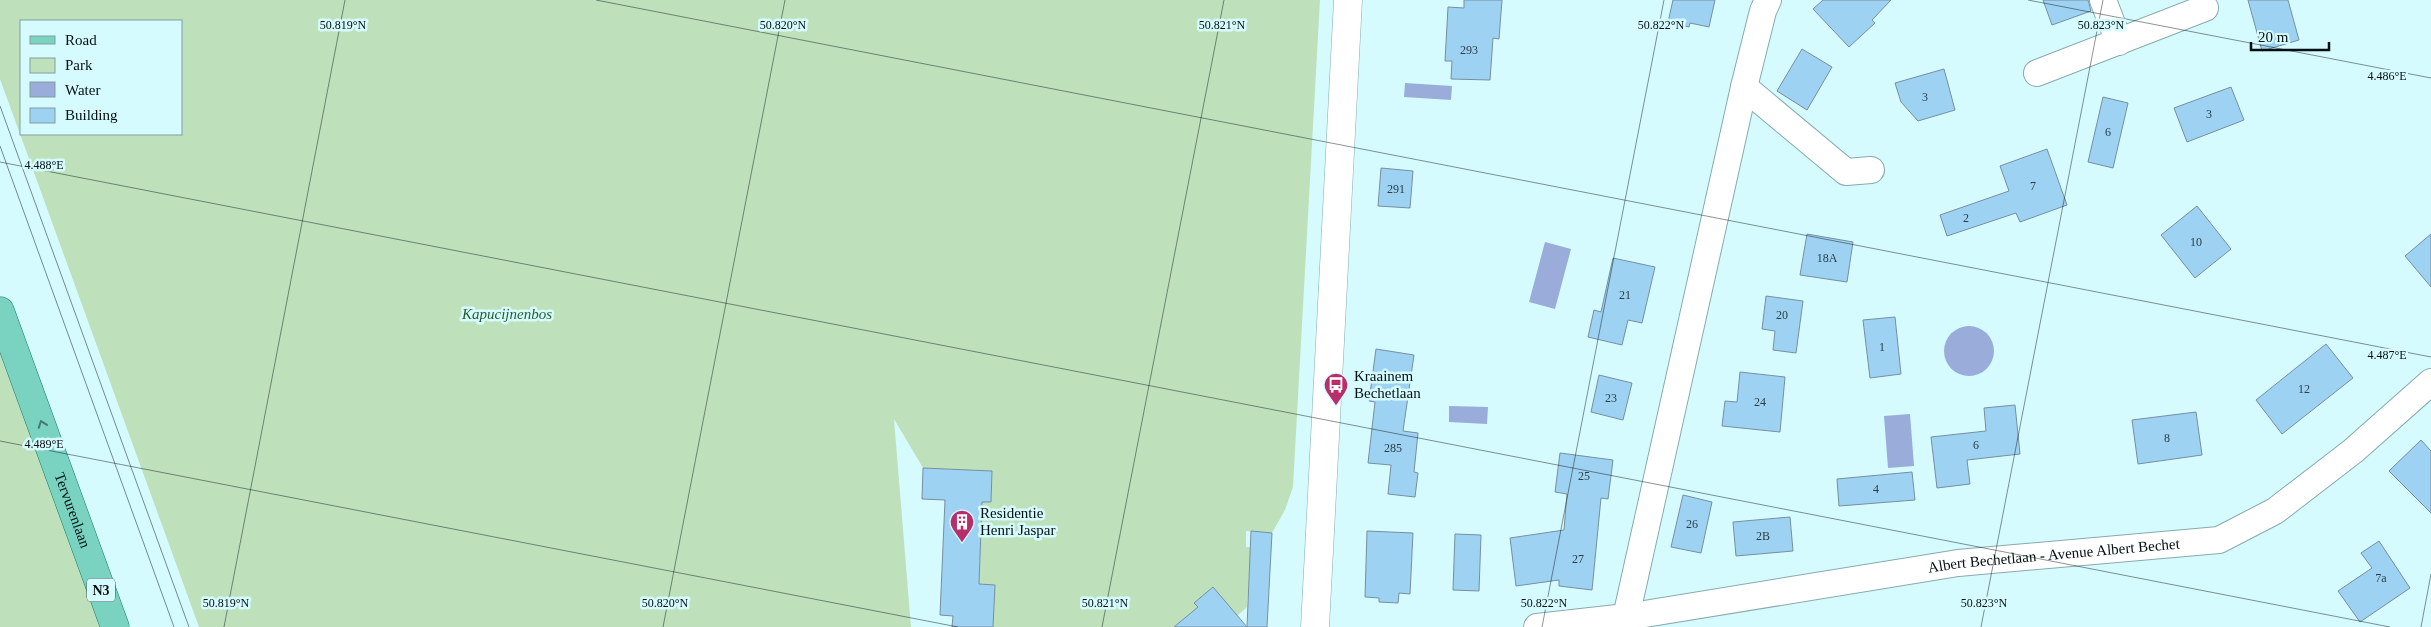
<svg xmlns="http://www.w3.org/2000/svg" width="2431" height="627" font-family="Georgia,serif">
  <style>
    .green { fill: #bee1bc; fill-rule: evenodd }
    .water { fill: #99acda }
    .building { fill: #9ed2f2; stroke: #768fa0 }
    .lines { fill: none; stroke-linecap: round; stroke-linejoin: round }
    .street-casing { stroke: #87aaae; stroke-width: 28 }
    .secondary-casing { stroke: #87aaae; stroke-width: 29 }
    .primary-casing { stroke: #187c68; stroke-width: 29 }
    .street { stroke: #fff; stroke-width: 26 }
    .secondary { stroke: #fff; stroke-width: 28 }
    .primary { stroke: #7ad3c1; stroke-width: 28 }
    .tram { stroke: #728b8e; stroke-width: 1 }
    .oneway { stroke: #457b71 }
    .ticks { fill: none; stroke: #040f10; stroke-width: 1; stroke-opacity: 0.45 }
    .labels { text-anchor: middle; stroke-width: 5; stroke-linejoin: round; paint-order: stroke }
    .number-label { font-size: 12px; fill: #2a4048 }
    .shield { fill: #d6fbff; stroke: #435658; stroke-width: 1 }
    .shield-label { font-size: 14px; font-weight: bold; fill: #040f10 }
    .park-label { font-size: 15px; font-style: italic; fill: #285d28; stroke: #d6fbff }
    .poi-label { font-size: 15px; fill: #040f10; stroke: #d6fbff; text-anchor: start }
    .street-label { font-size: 15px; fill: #040f10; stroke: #d6fbff }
    .ticks-label { font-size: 12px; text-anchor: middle; fill: #040f10; stroke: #d6fbff; stroke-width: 5; stroke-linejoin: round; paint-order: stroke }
  </style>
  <rect width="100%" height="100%" fill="#d6fbff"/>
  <!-- green -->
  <g class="green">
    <path d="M 0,0 L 1320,0 L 1293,487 L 1285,510 L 1272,533 L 1246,531 L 1246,547 L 1251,547 L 1247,607 L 1237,616 L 1194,603 L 1198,607 L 1174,627 L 993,627 L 979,584 L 982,502 L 991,502 L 992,471 L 923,468 L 894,419 L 911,627 L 199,627 L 0,79 ZM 21,21 L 181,21 L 181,134 L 21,134 Z"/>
    <path d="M 0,353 L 101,627 L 0,627 Z"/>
  </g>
  <!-- water -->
  <g class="water">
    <path d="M 1405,83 L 1452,86 L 1451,100 L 1404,97 Z"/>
    <path d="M 1545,242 L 1571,249 L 1555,309 L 1529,302 Z"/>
    <circle cx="1969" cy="351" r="25"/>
    <path d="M 1449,406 L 1488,407 L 1487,424 L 1449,422 Z"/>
    <path d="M 1910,414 L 1914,466 L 1888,468 L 1884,416 Z"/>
  </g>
  <!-- building -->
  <g class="building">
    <path d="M 1464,0 L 1502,0 L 1499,39 L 1493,38 L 1490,80 L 1451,79 L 1452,61 L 1445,61 L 1448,7 L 1464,8 Z"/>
    <path d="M 1673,0 L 1715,0 L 1709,27 L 1690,23 L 1689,27 L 1668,22 Z"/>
    <path d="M 1823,0 L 1891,0 L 1872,20 L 1875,23 L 1849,47 L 1813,9 Z"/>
    <path d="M 2043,0 L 2088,0 L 2091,11 L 2052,25 Z"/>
    <path d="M 2248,0 L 2288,0 L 2299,40 L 2262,51 Z"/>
    <path d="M 1802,49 L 1832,67 L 1807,110 L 1777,91 Z"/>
    <path d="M 1944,69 L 1955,110 L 1918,121 L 1901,102 L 1895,83 Z"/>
    <path d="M 2231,87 L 2244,120 L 2187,142 L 2174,108 Z"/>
    <path d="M 2103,97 L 2128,103 L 2113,168 L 2088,162 Z"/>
    <path d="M 2047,149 L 2067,205 L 2020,222 L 2016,213 L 1947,236 L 1940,215 L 2009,191 L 2000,166 Z"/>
    <path d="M 1381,168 L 1413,171 L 1410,208 L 1378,206 Z"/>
    <path d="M 2197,206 L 2231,249 L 2195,278 L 2161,235 Z"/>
    <path d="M 1807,234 L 1853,242 L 1847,282 L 1800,275 Z"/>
    <path d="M 2431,234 L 2431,287 L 2405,256 Z"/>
    <path d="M 1613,258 L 1655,267 L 1642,323 L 1628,320 L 1622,345 L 1588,337 L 1594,310 L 1601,312 Z"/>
    <path d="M 1766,296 L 1803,301 L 1796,353 L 1773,350 L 1775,331 L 1762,329 Z"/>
    <path d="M 1895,317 L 1901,374 L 1870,378 L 1863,320 Z"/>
    <path d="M 2326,344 L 2353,378 L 2282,434 L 2256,400 Z"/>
    <path d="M 1376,349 L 1414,355 L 1403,431 L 1418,433 L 1414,472 L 1418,473 L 1415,497 L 1388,494 L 1391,465 L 1368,463 L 1375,402 L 1369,401 Z"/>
    <path d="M 1740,372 L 1785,377 L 1780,432 L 1722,426 L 1725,401 L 1737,402 Z"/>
    <path d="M 1599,375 L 1632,383 L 1623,420 L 1591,412 Z"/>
    <path d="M 2015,405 L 2020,454 L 1967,460 L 1970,484 L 1937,488 L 1931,437 L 1986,431 L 1984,408 Z"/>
    <path d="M 2196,412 L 2202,455 L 2138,464 L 2132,420 Z"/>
    <path d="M 2421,440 L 2431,451 L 2431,513 L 2389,471 Z"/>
    <path d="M 1560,453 L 1613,460 L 1608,499 L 1601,498 L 1592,590 L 1559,586 L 1559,580 L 1516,586 L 1510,538 L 1564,530 L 1567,494 L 1555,492 Z"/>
    <path d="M 923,468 L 992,471 L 991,502 L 982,502 L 979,584 L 995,585 L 993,627 L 952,627 L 953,616 L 940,615 L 945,500 L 922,499 Z"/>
    <path d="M 1912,472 L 1915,500 L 1839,506 L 1837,479 Z"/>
    <path d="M 1683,495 L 1712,502 L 1701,553 L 1671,547 Z"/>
    <path d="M 1790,517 L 1793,551 L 1736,556 L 1733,522 Z"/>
    <path d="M 1251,531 L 1272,533 L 1267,627 L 1174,627 L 1198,607 L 1194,603 L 1213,587 L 1247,627 Z"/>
    <path d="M 1367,531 L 1413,533 L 1410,594 L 1399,593 L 1398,603 L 1379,602 L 1379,598 L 1365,597 Z"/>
    <path d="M 1455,534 L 1481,535 L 1479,591 L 1453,590 Z"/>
    <path d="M 2379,541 L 2410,588 L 2360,622 L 2338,591 L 2372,568 L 2361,553 Z"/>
  </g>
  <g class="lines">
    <defs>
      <g id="street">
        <path d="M 2103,0 L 2119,42"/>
        <path d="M 2037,73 L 2205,8"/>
        <path d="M 1744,87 L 1846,172 L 1871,170"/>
        <path d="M 1626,617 L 1744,87 L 1763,11 L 1768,0"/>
        <path id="s1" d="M 1537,627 L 1626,617 L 1958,563 L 2219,540 L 2275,511 L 2353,451 L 2431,382"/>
      </g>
      <path id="secondary" d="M 1315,627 L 1348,0"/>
      <g id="primary">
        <path id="s2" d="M 0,311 L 115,627"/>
      </g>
    </defs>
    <!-- street casing -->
    <use href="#street" class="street-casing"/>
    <!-- secondary casing -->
    <use href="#secondary" class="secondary-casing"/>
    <!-- primary casing -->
    <use href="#primary" class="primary-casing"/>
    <!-- street -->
    <use href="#street" class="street"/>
    <!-- secondary -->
    <use href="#secondary" class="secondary"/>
    <!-- primary -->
    <use href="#primary" class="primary"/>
    <!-- tram -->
    <g class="tram">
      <path d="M 0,106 L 189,627"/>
      <path d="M 0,146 L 174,627"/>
    </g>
  </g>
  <!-- one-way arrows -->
  <defs><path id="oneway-chevron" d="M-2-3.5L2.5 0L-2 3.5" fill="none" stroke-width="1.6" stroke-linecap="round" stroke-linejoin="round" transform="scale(1.25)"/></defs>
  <use class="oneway" href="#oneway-chevron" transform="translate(42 424) rotate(-110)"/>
  <!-- ticks -->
  <path class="ticks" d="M 596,0 L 2431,357M 2028,0 L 2431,78M 0,162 L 2390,627M 0,441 L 958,627M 224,627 L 345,0M 663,627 L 785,0M 1102,627 L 1224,0M 1542,627 L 1664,0M 1981,627 L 2103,0M 2421,627 L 2431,574"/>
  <!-- icons -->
  <defs>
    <symbol id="bus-pin" viewBox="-11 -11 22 30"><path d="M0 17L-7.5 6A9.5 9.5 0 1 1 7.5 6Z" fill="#b82e6a" stroke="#d6fbff"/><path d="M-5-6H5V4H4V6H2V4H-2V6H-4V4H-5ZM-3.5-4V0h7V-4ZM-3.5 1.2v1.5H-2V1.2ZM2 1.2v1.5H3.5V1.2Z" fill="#fff"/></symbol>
    <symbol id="building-pin" viewBox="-11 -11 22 30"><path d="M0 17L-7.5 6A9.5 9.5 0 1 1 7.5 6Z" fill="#b82e6a" stroke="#d6fbff"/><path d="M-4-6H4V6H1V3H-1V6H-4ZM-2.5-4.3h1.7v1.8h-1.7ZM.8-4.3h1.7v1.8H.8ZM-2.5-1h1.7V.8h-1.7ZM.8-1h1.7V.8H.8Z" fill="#fff"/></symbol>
  </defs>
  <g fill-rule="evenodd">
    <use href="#bus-pin" x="1322" y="371" width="28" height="38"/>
    <use href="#building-pin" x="948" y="508" width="28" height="38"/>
  </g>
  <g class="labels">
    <!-- number labels -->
    <g class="number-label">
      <text x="1469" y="54">293</text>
      <text x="1925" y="101">3</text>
      <text x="2209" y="118">3</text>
      <text x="2108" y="136">6</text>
      <text x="2033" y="190">7</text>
      <text x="1396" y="193">291</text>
      <text x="1966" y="222">2</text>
      <text x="2196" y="246">10</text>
      <text x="1827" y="262">18A</text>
      <text x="1625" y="299">21</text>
      <text x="1782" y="319">20</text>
      <text x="1882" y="351">1</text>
      <text x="2304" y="393">12</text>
      <text x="1611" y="402">23</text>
      <text x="1760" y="406">24</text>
      <text x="2167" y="442">8</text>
      <text x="1976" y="449">6</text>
      <text x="1393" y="452">285</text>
      <text x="1584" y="480">25</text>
      <text x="1876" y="493">4</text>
      <text x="1692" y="528">26</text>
      <text x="1763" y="540">2B</text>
      <text x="1578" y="563">27</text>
      <text x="2381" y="582">7a</text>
    </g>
    <!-- shield labels -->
    <rect class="shield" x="87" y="578.5" width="28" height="23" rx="4"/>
    <g class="shield-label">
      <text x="101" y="595">N3</text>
    </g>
    <!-- park labels -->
    <g class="park-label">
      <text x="507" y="319">Kapucijnenbos</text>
    </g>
    <!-- poi labels -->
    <g class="poi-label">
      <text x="1354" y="381">Kraainem<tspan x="1354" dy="17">Bechetlaan</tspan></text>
      <text x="980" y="518">Residentie<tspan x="980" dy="17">Henri Jaspar</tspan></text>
    </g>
    <!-- street labels -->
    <g class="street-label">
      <text dy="5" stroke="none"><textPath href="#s2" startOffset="212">Tervurenlaan</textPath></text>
      <text dy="5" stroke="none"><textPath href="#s1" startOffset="522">Albert Bechetlaan - Avenue Albert Bechet</textPath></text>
    </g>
  </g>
  <g class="ticks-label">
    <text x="343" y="29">50.819°N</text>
    <text x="783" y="29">50.820°N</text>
    <text x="1222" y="29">50.821°N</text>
    <text x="1661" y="29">50.822°N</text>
    <text x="2101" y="29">50.823°N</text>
    <text x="2387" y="80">4.486°E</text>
    <text x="44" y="169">4.488°E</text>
    <text x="2387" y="359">4.487°E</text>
    <text x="44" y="448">4.489°E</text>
    <text x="226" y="607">50.819°N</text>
    <text x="665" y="607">50.820°N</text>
    <text x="1105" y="607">50.821°N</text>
    <text x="1544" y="607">50.822°N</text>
    <text x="1984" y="607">50.823°N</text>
  </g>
  <!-- legend -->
  <rect x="20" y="20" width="162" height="115" fill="#d6fbff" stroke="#829d9f"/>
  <rect x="30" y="36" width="25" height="8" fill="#7ad3c1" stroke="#829d9f"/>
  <text x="65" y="45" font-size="15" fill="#040f10">Road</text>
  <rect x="30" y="58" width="25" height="15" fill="#bee1bc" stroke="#829d9f"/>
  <text x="65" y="70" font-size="15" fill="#040f10">Park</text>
  <rect x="30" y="82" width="25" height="15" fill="#99acda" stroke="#829d9f"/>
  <text x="65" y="95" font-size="15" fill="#040f10">Water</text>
  <rect x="30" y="108" width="25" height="15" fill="#9ed2f2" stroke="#829d9f"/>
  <text x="65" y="120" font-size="15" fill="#040f10">Building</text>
  <!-- scale -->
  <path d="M2251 42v8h78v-8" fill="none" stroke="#040f10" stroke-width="2.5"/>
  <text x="2258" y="42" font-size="15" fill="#040f10" stroke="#d6fbff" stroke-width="4" paint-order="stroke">20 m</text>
</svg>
